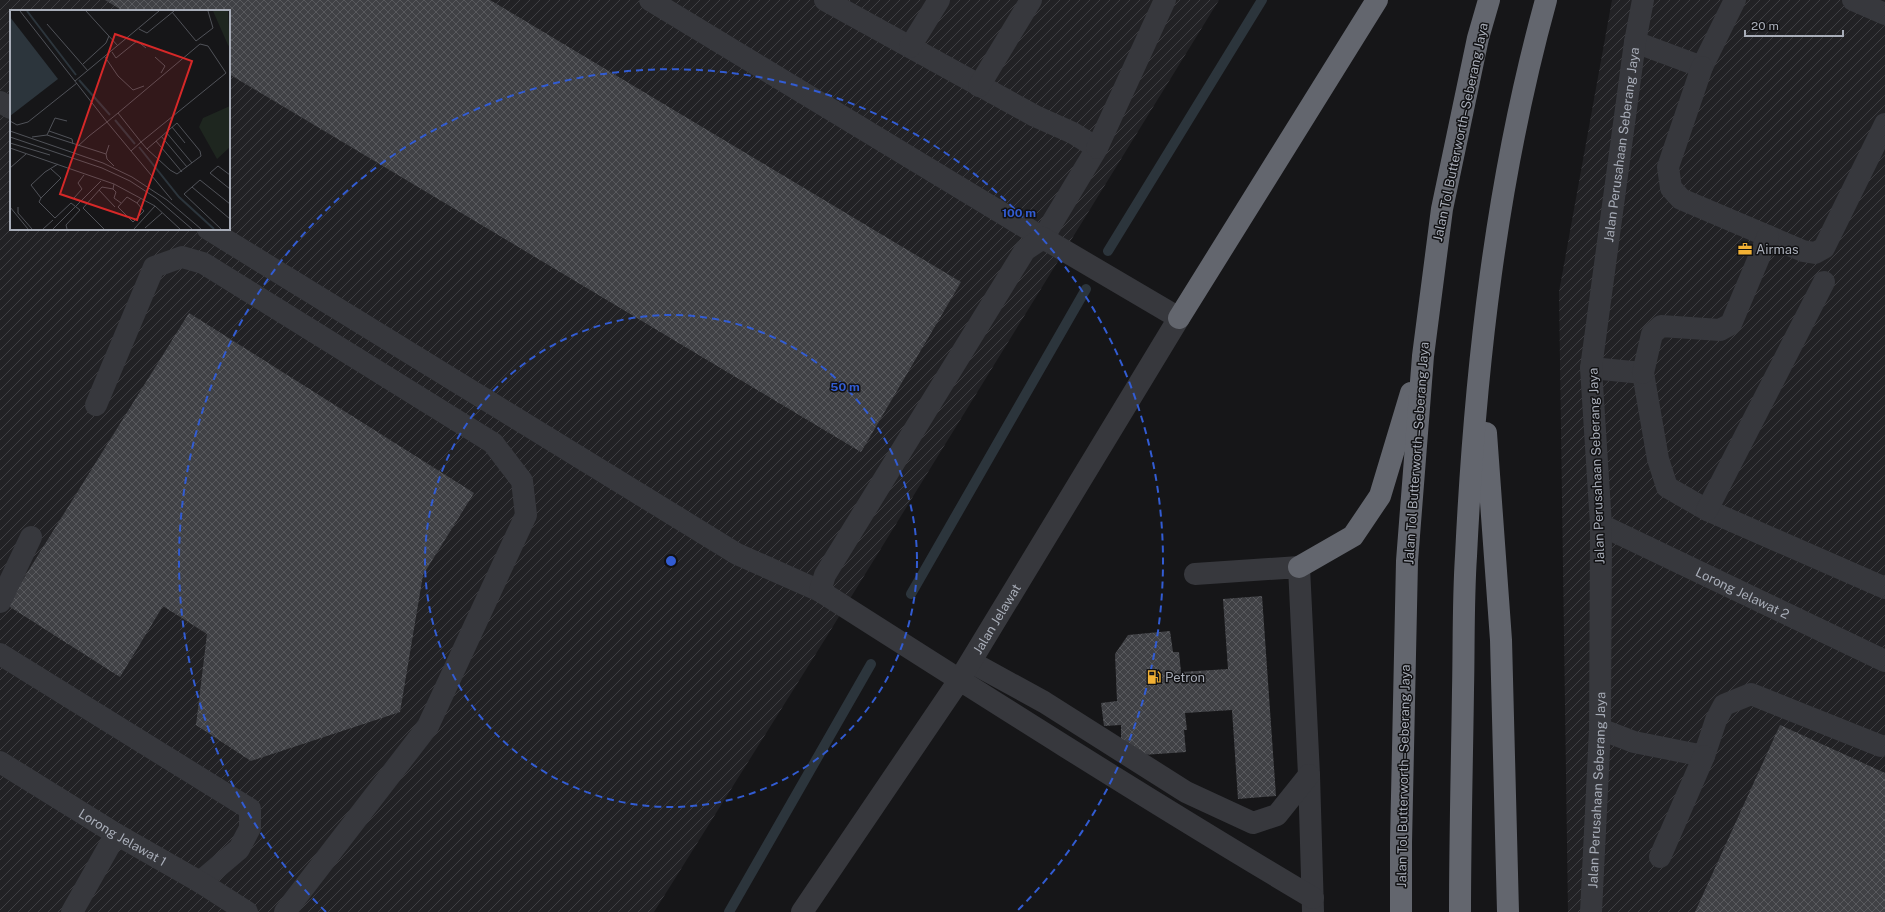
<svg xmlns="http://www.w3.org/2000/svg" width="1885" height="912" font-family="'Public Sans',sans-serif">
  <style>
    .industrial { fill: url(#industrial-furrows); fill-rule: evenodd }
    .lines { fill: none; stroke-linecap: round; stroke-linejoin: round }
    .stream { stroke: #2c353c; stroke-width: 10 }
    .building { fill: url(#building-cross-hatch) }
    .minor { stroke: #37383d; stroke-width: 22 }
    .highway { stroke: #63666e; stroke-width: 22 }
    .ring { fill: none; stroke: #325cd3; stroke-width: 2; stroke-dasharray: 7 5 }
    .labels { text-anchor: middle; stroke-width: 3; stroke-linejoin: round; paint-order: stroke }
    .street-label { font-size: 13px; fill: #a8adb8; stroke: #111113 }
    .poi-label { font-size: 13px; fill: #a8adb8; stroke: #111113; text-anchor: start }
    .inset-river { fill: none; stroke: #2c353c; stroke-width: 2 }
    .inset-road { fill: none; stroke: #505258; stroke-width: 1 }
    .view { fill: #d62828; fill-opacity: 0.15; stroke: #d62828; stroke-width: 2 }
    .inset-edge { fill: none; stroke: #a8adb8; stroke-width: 2 }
    .centre { fill: #325cd3; stroke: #111113; stroke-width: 2 }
    .ring-label { font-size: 12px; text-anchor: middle; font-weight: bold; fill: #325cd3; stroke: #111113; stroke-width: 3; stroke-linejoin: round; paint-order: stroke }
  </style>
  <defs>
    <pattern id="industrial-furrows" width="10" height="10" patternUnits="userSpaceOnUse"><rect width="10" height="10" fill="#222225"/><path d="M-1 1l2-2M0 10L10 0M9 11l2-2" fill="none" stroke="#3f3f43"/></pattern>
    <pattern id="building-cross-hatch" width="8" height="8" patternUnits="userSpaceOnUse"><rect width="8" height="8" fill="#404145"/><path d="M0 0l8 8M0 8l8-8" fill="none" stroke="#595a5e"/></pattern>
  </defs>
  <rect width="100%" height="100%" fill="#161618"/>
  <!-- industrial -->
  <g class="industrial">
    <path d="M 0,0 L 1219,0 L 827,636 L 654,912 L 0,912 ZM 11,11 L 229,11 L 229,229 L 11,229 Z"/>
    <path d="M 1612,0 L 1885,0 L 1885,912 L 1568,912 L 1559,292 Z"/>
  </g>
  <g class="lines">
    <!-- stream -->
    <g class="stream">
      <path d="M 1108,251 L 1262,0"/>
      <path d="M 911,594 L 1086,289"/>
      <path d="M 729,912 L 871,664"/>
    </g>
  </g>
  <!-- building -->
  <g class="building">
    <path d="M 105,0 L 490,0 L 961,282 L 861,452 L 229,74 L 229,11 L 123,11 Z"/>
    <path d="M 189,313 L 474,493 L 423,575 L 400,712 L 251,761 L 196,725 L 207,634 L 163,606 L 120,677 L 7,605 Z"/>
    <path d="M 1262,596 L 1276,796 L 1238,799 L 1232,710 L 1185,713 L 1187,730 L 1184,730 L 1186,752 L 1143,755 L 1121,742 L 1121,725 L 1104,726 L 1101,703 L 1117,701 L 1115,654 L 1128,635 L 1170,631 L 1173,652 L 1179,652 L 1181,672 L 1228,669 L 1223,599 Z"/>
    <path d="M 1780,725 L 1885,773 L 1885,912 L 1695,912 Z"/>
  </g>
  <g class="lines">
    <!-- minor -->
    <g class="minor">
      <path d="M 650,0 L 1043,238 L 1097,148 L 1073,133 L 1035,116 L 825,0"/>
      <path d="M 1853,0 L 1885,14"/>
      <path d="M 1635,42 L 1702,67 L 1735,0"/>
      <path d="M 910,47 L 939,0"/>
      <path d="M 1702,67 L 1668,167 L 1671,188 L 1681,199 L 1803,251 L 1815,253 L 1824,248 L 1885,124"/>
      <path d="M 979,86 L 1031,0"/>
      <path d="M 0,102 L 11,108"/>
      <path d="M 1097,148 L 1165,0"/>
      <path d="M 208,229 L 737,554 L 820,591"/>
      <path d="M 1591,368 L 1643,373 L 1658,459 L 1667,487 L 1707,510 L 1885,588"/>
      <path d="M 1643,373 L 1652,334 L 1661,326 L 1720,330 L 1731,324 L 1768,236"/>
      <path d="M 96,405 L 154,267 L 182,257 L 203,263 L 493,443 L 522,481 L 526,515 L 428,726 L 285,912"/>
      <path d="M 1707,510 L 1824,282"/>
      <path id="s1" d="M 1601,525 L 1885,661"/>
      <path d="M 1195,574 L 1299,567 L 1309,775 L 1313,911"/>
      <path d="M 0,602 L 31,537"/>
      <path d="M 0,654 L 250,809 L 250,828 L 239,849 L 200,882"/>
      <path d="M 971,662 L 1044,702 L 1186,792 L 1253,823 L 1277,815 L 1309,775"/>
      <path d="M 1600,729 L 1634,742 L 1704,756 L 1716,720 L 1724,705 L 1751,694 L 1881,746"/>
      <path id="s2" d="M 0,762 L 116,834 L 200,882 L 247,912"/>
      <path d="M 1660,857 L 1704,756"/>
      <path d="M 72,912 L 116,834"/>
      <path id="s3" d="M 802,912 L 960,679 L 1179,318 L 1043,238 L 1025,250 L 825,575 L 820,591 C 983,695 1146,799 1313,898"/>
      <path id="s4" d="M 1591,912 L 1600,729 L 1601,525 L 1591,368 L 1635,42 L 1643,0"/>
    </g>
    <!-- highway -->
    <g class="highway">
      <path d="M 1179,318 L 1377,0"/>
      <path d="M 1486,433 L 1501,640 L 1508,912"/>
      <path d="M 1299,567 L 1353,536 L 1380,496 L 1411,393"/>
      <path d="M 1401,912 L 1401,843 L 1407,561 L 1423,356 L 1442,209 L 1478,38 L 1489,0"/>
      <path d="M 1460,912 C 1460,838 1462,764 1463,690 C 1464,646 1463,601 1466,556 C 1475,369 1496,181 1546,0"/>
    </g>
  </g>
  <!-- distance rings -->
  <g class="ring">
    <circle cx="671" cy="561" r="246"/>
    <path d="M326 912A492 492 0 1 1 1016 912"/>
  </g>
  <!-- icons -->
  <defs>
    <symbol id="office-bare" viewBox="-9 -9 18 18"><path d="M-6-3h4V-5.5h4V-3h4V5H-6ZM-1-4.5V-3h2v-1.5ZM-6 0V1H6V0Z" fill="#f2b134" stroke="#111113" stroke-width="2.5" paint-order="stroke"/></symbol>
    <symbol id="fuel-bare" viewBox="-9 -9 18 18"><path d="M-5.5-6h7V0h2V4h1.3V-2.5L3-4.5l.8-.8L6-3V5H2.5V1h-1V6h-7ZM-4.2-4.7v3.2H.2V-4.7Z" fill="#f2b134" stroke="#111113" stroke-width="2.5" paint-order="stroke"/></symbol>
  </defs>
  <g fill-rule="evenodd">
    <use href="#office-bare" x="1735" y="239" width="20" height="20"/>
    <use href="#fuel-bare" x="1144" y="667" width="20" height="20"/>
  </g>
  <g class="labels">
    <!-- street labels -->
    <g class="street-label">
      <text transform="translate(1460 132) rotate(-78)" y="5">Jalan Tol Butterworth–Seberang Jaya</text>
      <text dy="5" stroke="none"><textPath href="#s4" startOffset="770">Jalan Perusahaan Seberang Jaya</textPath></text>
      <text transform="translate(1416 453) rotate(-86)" y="5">Jalan Tol Butterworth–Seberang Jaya</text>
      <text transform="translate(1596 466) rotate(-92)" y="5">Jalan Perusahaan Seberang Jaya</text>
      <text dy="5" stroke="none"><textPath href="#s1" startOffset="157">Lorong Jelawat 2</textPath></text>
      <text dy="5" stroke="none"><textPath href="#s3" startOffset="352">Jalan Jelawat</textPath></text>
      <text transform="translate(1403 776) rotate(-89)" y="5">Jalan Tol Butterworth–Seberang Jaya</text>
      <text dy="5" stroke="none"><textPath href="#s4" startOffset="122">Jalan Perusahaan Seberang Jaya</textPath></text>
      <text dy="5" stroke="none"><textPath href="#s2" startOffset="144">Lorong Jelawat 1</textPath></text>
    </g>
    <!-- poi labels -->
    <g class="poi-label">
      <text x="1756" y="254">Airmas</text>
      <text x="1165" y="682">Petron</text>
    </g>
  </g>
  <!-- overview -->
  <g transform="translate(10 10)">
    <rect width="220" height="220" fill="#161618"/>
    <path d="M 203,1 L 218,1 L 220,37 L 218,35 ZM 220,96 L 220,137 L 207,149 L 189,117 L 193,108 Z" fill="#1e261f"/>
    <path d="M 0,7 L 48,69 L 0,106 Z" fill="#2c353c"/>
    <path class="inset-river" d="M 17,1 L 66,65M 69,70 L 100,105M 105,110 L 125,134M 129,137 L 169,187 L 204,219"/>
    <path class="inset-road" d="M 10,1 L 97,112 L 121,141 L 131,132 L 108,103 L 97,112 L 79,126 L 68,136M 76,1 L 108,36M 162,2 L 186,31 L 203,18 L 198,1M 37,14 L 78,61M 129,19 L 137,23 L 164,1M 102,42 L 106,48 L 127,31 L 136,38M 95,47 L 108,66 L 123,80 L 134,76M 145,47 L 155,56 L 151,63M 73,54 L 96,33 L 99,26M 65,71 L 149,1M 108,103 L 190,34 L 198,36 L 216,63 L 131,132 L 137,139 L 167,113 L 190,141 L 191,146 L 167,164 L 160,160 L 137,139M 0,111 L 7,115 L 18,112 L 67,73M 57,111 L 45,108 L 37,125 L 96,144 L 99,135M 162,117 L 175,133M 0,121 L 93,153 L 122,167 L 157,190 L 191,219M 39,121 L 62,129 L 63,134M 156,122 L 182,153M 151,126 L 177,157M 0,127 L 92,158 L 120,171 L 146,188 L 182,219M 22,127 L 37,125M 146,131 L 172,162M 0,133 L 40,145M 0,138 L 104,174 L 145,196 L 170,219M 121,141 L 162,190M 96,144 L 97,149 L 104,156M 0,158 L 16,144M 41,159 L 51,168 L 31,188 L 21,175 L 35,162 L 48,154M 220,165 L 208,156 L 200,163 L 220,179M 182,177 L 220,209M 103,179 L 106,182 L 104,188 L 111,193M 89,180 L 105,197M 31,188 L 29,192 L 45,208 L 61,193 L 70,200 L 56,215 L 57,219M 64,188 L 72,179 L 68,173 L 74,165M 127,193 L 117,187 L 108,197 L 123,212 L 134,201 L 127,193 L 131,188M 0,197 L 18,219M 8,197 L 8,203 L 22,219M 135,218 L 152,203M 33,219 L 43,210M 43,219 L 91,171M 94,219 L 73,198 L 92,177 L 103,179 L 104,174M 124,219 L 145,196M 211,219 L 174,184 L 190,170 L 220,194"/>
    <path class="view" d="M 105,24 L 182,51 L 127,210 L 50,184 Z"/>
    <rect width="220" height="220" class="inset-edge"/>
  </g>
  <circle cx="671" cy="561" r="6" class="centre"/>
  <g class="ring-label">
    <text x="1019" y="217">100 m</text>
    <text x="845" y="391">50 m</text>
  </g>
  <!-- scale -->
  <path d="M1745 30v6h98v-6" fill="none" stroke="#a8adb8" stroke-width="2"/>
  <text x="1751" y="30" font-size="12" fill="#a8adb8" stroke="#111113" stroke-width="3" paint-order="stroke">20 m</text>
</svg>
